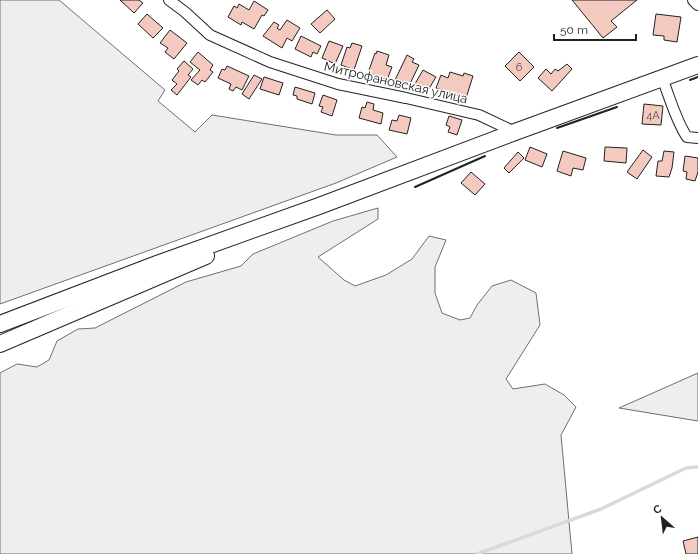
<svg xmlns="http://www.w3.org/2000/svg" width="698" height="554" font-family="Raleway,sans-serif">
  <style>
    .green { fill: #eee; stroke: #6f6f6f }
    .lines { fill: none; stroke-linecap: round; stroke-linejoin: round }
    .stream { stroke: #d9d9d9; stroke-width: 3.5 }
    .building { fill: #f3c9c0; stroke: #222 }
    .minor-casing { stroke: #222; stroke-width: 12 }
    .tertiary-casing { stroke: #222; stroke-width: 14 }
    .trunk-casing { stroke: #222; stroke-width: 18 }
    .minor { stroke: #fff; stroke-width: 10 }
    .tertiary { stroke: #fff; stroke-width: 12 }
    .trunk { stroke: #fff; stroke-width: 16 }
    .wall { stroke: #222; stroke-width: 2 }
    .labels { text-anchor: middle; stroke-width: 3; stroke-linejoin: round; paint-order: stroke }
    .number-label { font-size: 11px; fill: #564c4a }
    .street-label { font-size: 13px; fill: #222; stroke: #fff }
  </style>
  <rect width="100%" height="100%" fill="#fff"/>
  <!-- green -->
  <g class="green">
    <path d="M 0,0 L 59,0 L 165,90 L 158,101 L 195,132 L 212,115 L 336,135 L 377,135 L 397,157 L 336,183 L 0,304 Z"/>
    <path d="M 378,208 L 378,219 L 318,257 L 344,280 L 355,286 L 386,275 L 412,259 L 429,236 L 446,240 L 435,267 L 435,293 L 442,313 L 460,320 L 470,318 L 477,305 L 492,286 L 511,280 L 536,293 L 540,325 L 506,379 L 513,389 L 545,384 L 564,395 L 576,407 L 561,435 L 572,554 L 0,554 L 0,373 L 17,364 L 37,367 L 49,360 L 57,341 L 78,329 L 95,328 L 186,282 L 241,266 L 253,254 L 333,221 Z"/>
    <path d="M 698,373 L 698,421 L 619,408 Z"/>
  </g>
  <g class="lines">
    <!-- stream -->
    <path class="stream" d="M 477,554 L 601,509 L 686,468 L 698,467"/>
  </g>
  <!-- building -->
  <g class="building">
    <path d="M 120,0 L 139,0 L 143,3 L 134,13 Z"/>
    <path d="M 572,0 L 637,0 L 611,21 L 617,27 L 603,38 Z"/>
    <path d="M 254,1 L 268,10 L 264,16 L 262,15 L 254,29 L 242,22 L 241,25 L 228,17 L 234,6 L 237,8 L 239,4 L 249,10 Z"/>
    <path d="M 327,10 L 335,19 L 320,33 L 311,24 Z"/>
    <path d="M 147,14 L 163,28 L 153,38 L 138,24 Z"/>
    <path d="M 656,14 L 681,17 L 677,42 L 664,40 L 664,36 L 653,35 Z"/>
    <path d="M 287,20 L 300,28 L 292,41 L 287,38 L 282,48 L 263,36 L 274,22 L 279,25 L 277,28 L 280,30 Z"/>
    <path d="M 170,30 L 187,43 L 174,59 L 165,52 L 168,48 L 160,43 Z"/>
    <path d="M 301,36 L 321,46 L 317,54 L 313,52 L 311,57 L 295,49 Z"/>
    <path d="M 329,41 L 343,46 L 335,64 L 322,58 Z"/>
    <path d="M 352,43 L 362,46 L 354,70 L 341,65 L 347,47 L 350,48 Z"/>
    <path d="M 377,51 L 389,55 L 386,65 L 392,67 L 387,80 L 368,73 L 375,53 L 376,54 Z"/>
    <path d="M 198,52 L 213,65 L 210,70 L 213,72 L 205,82 L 202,80 L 198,85 L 191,80 L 200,70 L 190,62 Z"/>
    <path d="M 519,52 L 534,67 L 520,81 L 505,66 Z"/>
    <path d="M 407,55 L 414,59 L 412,62 L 419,65 L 409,86 L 395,80 Z"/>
    <path d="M 184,61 L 193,69 L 188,75 L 191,77 L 177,95 L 171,90 L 177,84 L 172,80 L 179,71 L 177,69 Z"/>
    <path d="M 567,64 L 572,69 L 552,91 L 538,78 L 546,69 L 551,74 L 555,69 L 558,71 Z"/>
    <path d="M 227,66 L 249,76 L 242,90 L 236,87 L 233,91 L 229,89 L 231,84 L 218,78 L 222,69 L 225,70 Z"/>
    <path d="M 423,70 L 436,77 L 427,92 L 419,87 L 416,91 L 412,89 Z"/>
    <path d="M 450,72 L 463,76 L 464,73 L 473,76 L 466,98 L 436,88 L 441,75 L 448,78 Z"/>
    <path d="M 254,75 L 262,79 L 249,99 L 242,94 Z"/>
    <path d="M 264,77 L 283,83 L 279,95 L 260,89 Z"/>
    <path d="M 295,87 L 315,93 L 312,104 L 297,99 L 297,96 L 293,95 Z"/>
    <path d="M 323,95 L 337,100 L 332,116 L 321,112 L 323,107 L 319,106 Z"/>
    <path d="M 367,102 L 374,104 L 373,110 L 383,113 L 381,124 L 359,118 L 362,107 L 365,108 Z"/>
    <path d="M 644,104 L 663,106 L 661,125 L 642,124 Z"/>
    <path d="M 399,115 L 411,118 L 407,134 L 389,130 L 392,120 L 397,121 Z"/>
    <path d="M 449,116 L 462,120 L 457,135 L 448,132 L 450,127 L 446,125 Z"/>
    <path d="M 530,147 L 547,154 L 542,167 L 525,160 Z"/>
    <path d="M 605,147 L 627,148 L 626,163 L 604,161 Z"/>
    <path d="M 643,150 L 652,157 L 637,179 L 627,172 Z"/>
    <path d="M 563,151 L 586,158 L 583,170 L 573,168 L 571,176 L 557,171 Z"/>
    <path d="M 664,151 L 674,152 L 672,168 L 669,177 L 656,176 L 658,161 L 662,161 Z"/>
    <path d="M 518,152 L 524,158 L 509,173 L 504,168 Z"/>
    <path d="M 685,156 L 698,158 L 698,172 L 695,181 L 686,179 L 687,172 L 683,171 Z"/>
    <path d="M 471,172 L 485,184 L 475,195 L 461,183 Z"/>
    <path d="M 698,537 L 698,554 L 686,554 L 683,541 Z"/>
  </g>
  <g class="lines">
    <defs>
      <g id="minor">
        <path d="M 169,0 L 185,12 L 210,35 L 270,62 L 338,84 L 406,98 L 479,115 L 515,132"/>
        <path d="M 662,78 C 670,98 676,121 687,137 L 698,138"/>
      </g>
      <path id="tertiary" d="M 694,0 L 698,4"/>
      <g id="trunk">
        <path d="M 0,324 L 157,264 L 319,206 L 515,132 L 698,65"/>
        <path d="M 0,344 L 206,256"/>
      </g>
    </defs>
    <!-- minor casing -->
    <use href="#minor" class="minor-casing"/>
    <!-- tertiary casing -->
    <use href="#tertiary" class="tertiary-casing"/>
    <!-- trunk casing -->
    <use href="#trunk" class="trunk-casing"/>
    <!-- minor -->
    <use href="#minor" class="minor"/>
    <!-- tertiary -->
    <use href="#tertiary" class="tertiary"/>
    <!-- trunk -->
    <use href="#trunk" class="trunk"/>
    <!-- wall -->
    <g class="wall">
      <path d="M 690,80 L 698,77"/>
      <path d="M 557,128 L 617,107"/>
      <path d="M 415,187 L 485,156"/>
    </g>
  </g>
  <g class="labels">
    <!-- number labels -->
    <g class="number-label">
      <text x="519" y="71">6</text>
      <text x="653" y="119">4А</text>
    </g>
    <!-- street labels -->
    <g class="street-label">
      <text transform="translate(396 82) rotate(13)" y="5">Митрофановская улица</text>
    </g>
  </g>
  <!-- north arrow -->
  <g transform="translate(662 518) rotate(332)" stroke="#ffffff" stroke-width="3" paint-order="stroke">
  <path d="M0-3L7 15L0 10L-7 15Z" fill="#222222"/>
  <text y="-6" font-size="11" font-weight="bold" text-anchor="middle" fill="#222222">С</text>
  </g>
  <!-- scale -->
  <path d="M554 34v6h82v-6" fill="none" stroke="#222222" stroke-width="2"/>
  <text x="560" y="34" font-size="12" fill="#222222" stroke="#ffffff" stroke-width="3" paint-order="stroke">50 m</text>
</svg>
